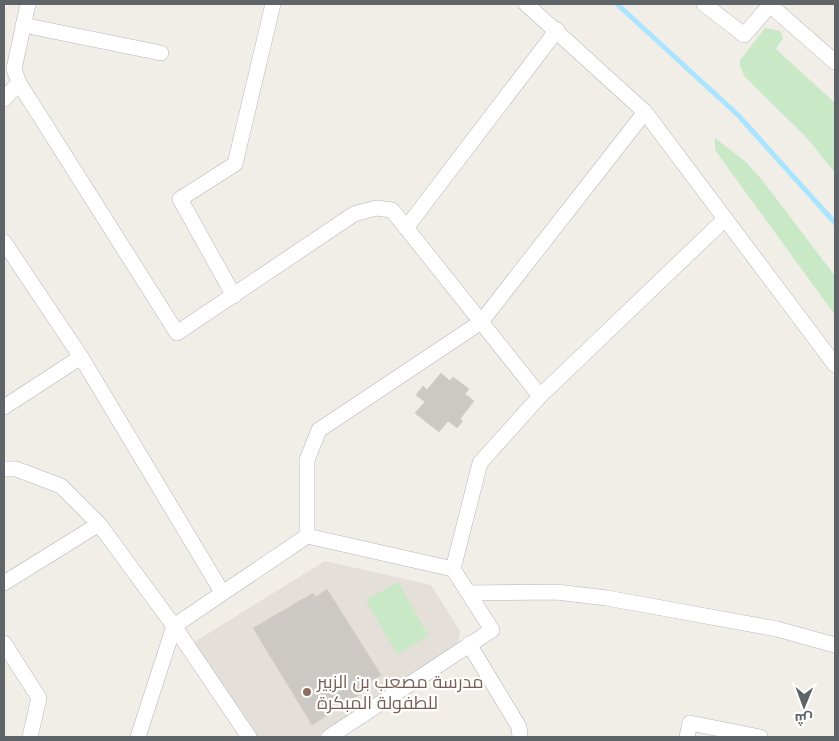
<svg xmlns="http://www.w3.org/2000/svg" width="839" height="741" font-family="'Fira Sans',Cairo,sans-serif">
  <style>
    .education { fill: #e4dfd9 }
    .green { fill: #c9e8c5 }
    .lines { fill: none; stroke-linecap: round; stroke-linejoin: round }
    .stream { stroke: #aae4ff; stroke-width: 5 }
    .building { fill: #ccc9c5; stroke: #d6cfc6 }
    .street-casing { stroke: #b3b6ba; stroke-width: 16 }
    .street { stroke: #fff; stroke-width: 15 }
    .education-dot { fill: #8d6e63; stroke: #fff; stroke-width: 2 }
    .labels { text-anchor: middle; stroke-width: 4.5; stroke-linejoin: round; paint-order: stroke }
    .education-label { font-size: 18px; fill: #785e54; stroke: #fff; text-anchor: start }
  </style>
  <rect width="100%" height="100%" fill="#f1eee8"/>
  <!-- education -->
  <path class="education" d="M 325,561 L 431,585 L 460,631 L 458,647 L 318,737 L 256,737 L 193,643 Z"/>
  <!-- green -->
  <g class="green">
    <path d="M 765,28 L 780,31 L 783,38 L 776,49 L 835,103 L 835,173 L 807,138 L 744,76 L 740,65 L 740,60 Z"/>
    <path d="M 715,138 L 746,162 L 763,181 L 835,276 L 835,315 L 715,150 Z"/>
    <path d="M 398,582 L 429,636 L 397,654 L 366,600 Z"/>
  </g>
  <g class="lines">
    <!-- stream -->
    <path class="stream" d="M 617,4 L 738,115 L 835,223"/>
  </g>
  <!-- building -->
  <g class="building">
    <path d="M 441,373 L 450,381 L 453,377 L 469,389 L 465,394 L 474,401 L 460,419 L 463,421 L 457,428 L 448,421 L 439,432 L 415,413 L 425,402 L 416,395 L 423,386 L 427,390 Z"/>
    <path d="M 327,589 L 381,675 L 359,687 L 362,693 L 312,725 L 253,628 L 313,593 L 316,597 Z"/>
  </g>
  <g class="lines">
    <defs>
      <g id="street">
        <path d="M 526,4 L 645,112 L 835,365"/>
        <path d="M 704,4 L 744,35 L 771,4"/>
        <path d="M 770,5 L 835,62"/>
        <path d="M 23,25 L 161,53"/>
        <path d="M 19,83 L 177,333 L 354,214 L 376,208 L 392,210 L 540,396"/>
        <path d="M 4,99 L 19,83 L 14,69 L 28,4"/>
        <path d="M 406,228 L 557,30"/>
        <path d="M 4,242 L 81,357 L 222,592"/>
        <path d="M 234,296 L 180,199 L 235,164 L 273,4"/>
        <path d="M 4,407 L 81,357"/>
        <path d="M 4,469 L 16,469 L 61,486 L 99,524 L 174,626 L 249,737"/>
        <path d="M 307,536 L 307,460 L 319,430 L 481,322 L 645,112"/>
        <path d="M 453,569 L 480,463 L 540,396 L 725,219"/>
        <path d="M 4,583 L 99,524"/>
        <path d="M 469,593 L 556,592 L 607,598 L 777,629 L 835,645"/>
        <path d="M 4,643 L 39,698 L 30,737"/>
        <path d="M 469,644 L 519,727 L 520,737"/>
        <path d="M 138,737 L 174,626 L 307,536 L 453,569 L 492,630 L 329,737"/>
        <path d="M 687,737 L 690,723 L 760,737"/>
      </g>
    </defs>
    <!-- street casing -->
    <use href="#street" class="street-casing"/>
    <!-- street -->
    <use href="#street" class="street"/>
  </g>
  <!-- markers -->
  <circle class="education-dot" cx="307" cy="692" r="5"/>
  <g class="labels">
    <!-- education labels -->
    <g class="education-label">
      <text x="317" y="688">مدرسة مصعب بن الزبير<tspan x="317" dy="21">للطفولة المبكرة</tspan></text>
    </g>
  </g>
  <!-- border -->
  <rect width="839" height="741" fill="none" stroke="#5f6468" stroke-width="10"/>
  <!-- north arrow -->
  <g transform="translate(804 706) rotate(181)" stroke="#ffffff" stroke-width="4" paint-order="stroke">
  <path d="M0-4L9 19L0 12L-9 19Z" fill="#5f6468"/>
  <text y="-8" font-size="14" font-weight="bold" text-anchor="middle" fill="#5f6468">ش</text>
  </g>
</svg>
